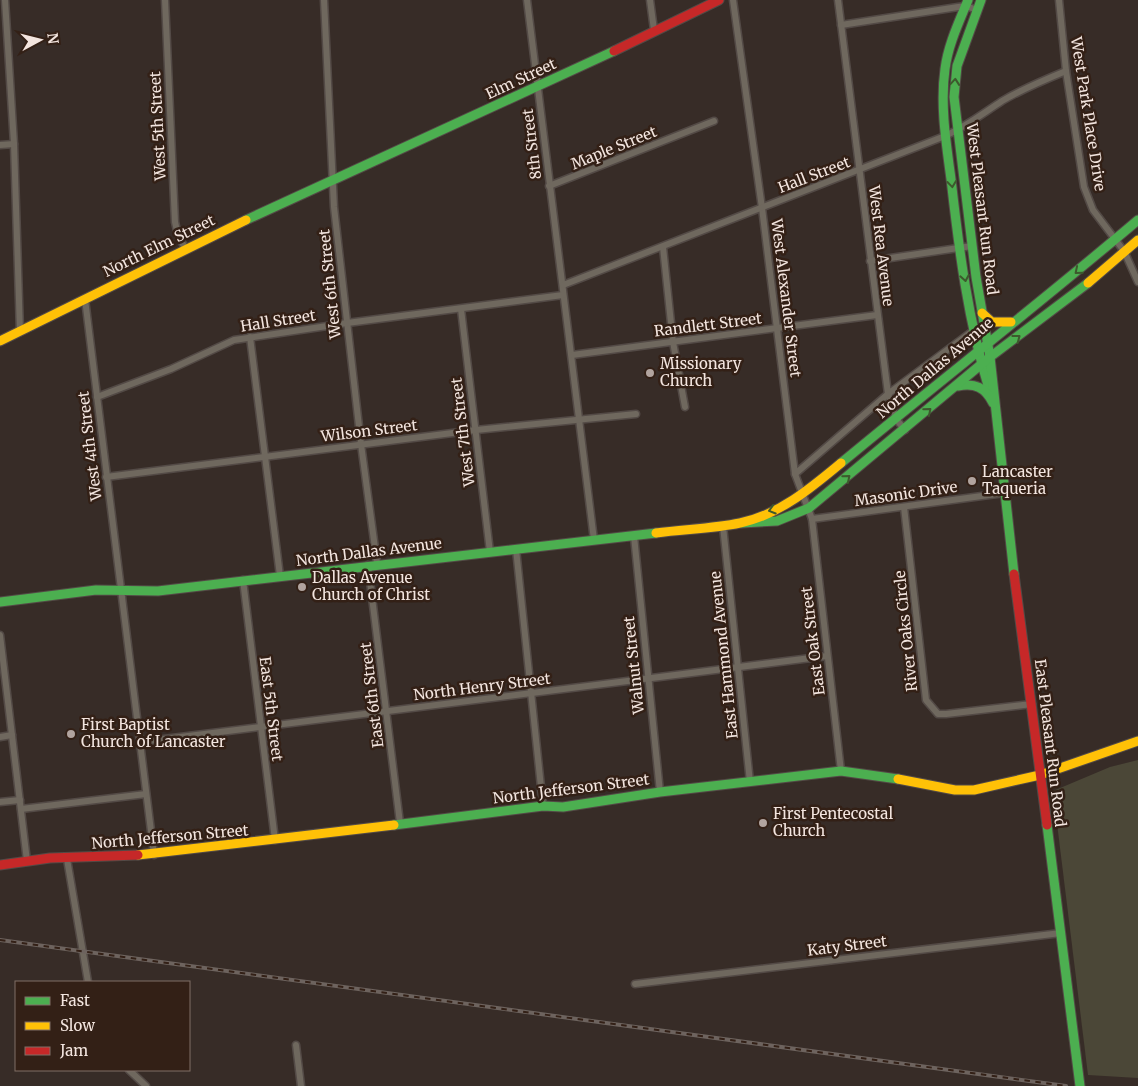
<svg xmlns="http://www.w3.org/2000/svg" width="1138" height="1086" font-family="Merriweather,serif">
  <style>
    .green { fill: #4b4737 }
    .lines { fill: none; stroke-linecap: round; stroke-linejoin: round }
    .street-casing { stroke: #534a46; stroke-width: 9 }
    .fast-casing { stroke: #534a46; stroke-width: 11 }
    .slow-casing { stroke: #534a46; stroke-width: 11 }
    .jam-casing { stroke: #534a46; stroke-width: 11 }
    .street { stroke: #6f685e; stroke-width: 6 }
    .fast { stroke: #4caf50; stroke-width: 9 }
    .slow { stroke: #ffc107; stroke-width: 9 }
    .jam { stroke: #c62828; stroke-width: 9 }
    .rail-casing { stroke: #6d635e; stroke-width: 4 }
    .rail { stroke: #332016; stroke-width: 2; stroke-dasharray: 5.5; stroke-linecap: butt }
    .oneway { stroke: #3d592d }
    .poi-dot { fill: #b1a49f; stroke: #332016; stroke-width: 2 }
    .labels { text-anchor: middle; stroke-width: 5; stroke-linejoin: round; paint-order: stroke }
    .street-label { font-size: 15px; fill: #f3e5df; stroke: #332016 }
    .poi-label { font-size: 15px; fill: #f3e5df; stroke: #332016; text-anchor: start }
  </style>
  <rect width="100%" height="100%" fill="#372c27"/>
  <!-- green -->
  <path class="green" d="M 1138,760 L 1138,1078 L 1088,1075 L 1053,791 L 1110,767 Z"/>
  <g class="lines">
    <defs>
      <g id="street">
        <path d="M 5,0 L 14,144 L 20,332"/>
        <path d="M 165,0 L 175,222 L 178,235 L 185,248"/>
        <path d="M 324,0 L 334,207 L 361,444 L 377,563"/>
        <path d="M 527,0 L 594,540"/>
        <path d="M 650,0 L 654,30"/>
        <path d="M 733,0 L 762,208 L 795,474 L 812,519 L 841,771"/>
        <path d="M 838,0 L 888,394 L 896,419 L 905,430"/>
        <path d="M 1059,0 L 1066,71 L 1084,187 L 1093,210 L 1124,251 L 1138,282"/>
        <path d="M 841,25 L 958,7 L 966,6 L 977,10"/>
        <path d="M 0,145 L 14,144"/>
        <path d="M 549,186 L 714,121"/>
        <path d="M 663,247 L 673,342 L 685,407"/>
        <path d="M 870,261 L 972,246"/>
        <path d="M 563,285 L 945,136 C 967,126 982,114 1002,101 C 1022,89 1044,80 1066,71"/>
        <path d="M 85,299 L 154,855"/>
        <path d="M 461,309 L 490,552"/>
        <path d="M 250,337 L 280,576"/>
        <path d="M 572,355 L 877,315"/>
        <path d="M 97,397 L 171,369 L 234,340 L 347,323 L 563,295"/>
        <path d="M 795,474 L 888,394 L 974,330"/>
        <path d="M 106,477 L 476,430 L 636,414"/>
        <path d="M 904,507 L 926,700 L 938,714 L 946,714 L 1032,704"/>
        <path d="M 812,519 L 1004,493"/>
        <path d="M 723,526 L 750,782"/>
        <path d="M 634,536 L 660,792"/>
        <path d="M 516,549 L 543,806"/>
        <path d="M 368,565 L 400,823"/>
        <path d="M 243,580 L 275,840"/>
        <path d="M 0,635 L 27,861"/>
        <path d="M 0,737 L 12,735"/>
        <path d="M 140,742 L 827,656"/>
        <path d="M 0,802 L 20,800"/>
        <path d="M 21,809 L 146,794"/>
        <path d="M 67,859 L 88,982"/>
        <path d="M 635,984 L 1061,933"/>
        <path d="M 296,1045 L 301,1086"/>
        <path d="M 129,1070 L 146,1086"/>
      </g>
      <g id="fast">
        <path d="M 968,0 C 959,22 948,45 945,69 C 940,105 946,142 951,179 C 959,250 968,320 989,389"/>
        <path d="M 981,0 L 957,66 L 954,97 L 976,277 L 990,357 L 1014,574"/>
        <path d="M 246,220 L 614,51"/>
        <path d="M 958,386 C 975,383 985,387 993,403"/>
        <path d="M 841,463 C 940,381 1040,303 1138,220"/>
        <path d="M 742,523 L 777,521 L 809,508 L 990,357 L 1088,283"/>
        <path d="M 0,602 L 96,590 L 158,591 L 656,533"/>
        <path d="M 394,825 L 543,806 L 563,807 L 660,792 L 841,771 L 898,779"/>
        <path d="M 1047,825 L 1080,1086"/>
      </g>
      <g id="slow">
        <path d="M 1088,283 L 1138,240"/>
        <path d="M 982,313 L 992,322 L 1011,322"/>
        <path d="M 0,341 L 246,220"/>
        <path d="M 656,533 C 683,529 712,529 740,523 C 779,515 811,488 841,463"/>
        <path d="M 898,779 L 955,790 L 974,790 L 1040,775 L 1138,741"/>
        <path d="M 138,855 L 394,825"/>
      </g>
      <g id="jam">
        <path d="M 614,51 L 719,0"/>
        <path d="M 1014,574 L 1047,825"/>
        <path d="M 0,865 L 50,858 L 138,855"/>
      </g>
    </defs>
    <!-- street casing -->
    <use href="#street" class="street-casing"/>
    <!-- fast casing -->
    <use href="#fast" class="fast-casing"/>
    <!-- slow casing -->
    <use href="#slow" class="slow-casing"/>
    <!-- jam casing -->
    <use href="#jam" class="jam-casing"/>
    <!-- street -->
    <use href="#street" class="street"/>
    <!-- fast -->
    <use href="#fast" class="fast"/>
    <!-- slow -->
    <use href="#slow" class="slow"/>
    <!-- jam -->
    <use href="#jam" class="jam"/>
    <defs>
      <path id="rail" d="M 0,940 L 1066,1086"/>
    </defs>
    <!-- rail casing -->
    <use href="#rail" class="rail-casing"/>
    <!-- rail -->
    <use href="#rail" class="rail"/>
  </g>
  <!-- one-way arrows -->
  <defs><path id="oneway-chevron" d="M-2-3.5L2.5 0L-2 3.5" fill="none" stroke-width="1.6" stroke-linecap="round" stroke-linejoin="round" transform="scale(1.25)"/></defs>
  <g class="oneway">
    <use href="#oneway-chevron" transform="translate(955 82) rotate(-85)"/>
    <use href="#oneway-chevron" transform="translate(952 184) rotate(83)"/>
    <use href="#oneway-chevron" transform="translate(1078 271) rotate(140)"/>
    <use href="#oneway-chevron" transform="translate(965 278) rotate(80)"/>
    <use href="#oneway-chevron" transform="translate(1017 338) rotate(-37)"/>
    <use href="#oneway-chevron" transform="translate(928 411) rotate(-40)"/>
    <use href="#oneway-chevron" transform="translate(847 478) rotate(-39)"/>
    <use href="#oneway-chevron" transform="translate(772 510) rotate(163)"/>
  </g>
  <!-- markers -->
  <g class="poi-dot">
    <circle cx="650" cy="373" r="5"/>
    <circle cx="972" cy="481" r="5"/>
    <circle cx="302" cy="587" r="5"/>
    <circle cx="71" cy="734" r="5"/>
    <circle cx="763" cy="823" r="5"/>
  </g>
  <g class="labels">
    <!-- street labels -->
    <g class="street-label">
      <text transform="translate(521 79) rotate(-25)" y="5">Elm Street</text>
      <text transform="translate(1088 114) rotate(81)" y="5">West Park Place Drive</text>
      <text transform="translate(158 126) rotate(-93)" y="5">West 5th Street</text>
      <text transform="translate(532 144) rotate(-97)" y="5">8th Street</text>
      <text transform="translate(614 148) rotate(-22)" y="5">Maple Street</text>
      <text transform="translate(814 175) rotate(-21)" y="5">Hall Street</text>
      <text transform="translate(982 209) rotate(83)" y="5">West Pleasant Run Road</text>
      <text transform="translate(159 246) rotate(-26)" y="5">North Elm Street</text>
      <text transform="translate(881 246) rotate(83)" y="5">West Rea Avenue</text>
      <text transform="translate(330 284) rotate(-96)" y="5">West 6th Street</text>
      <text transform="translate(786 298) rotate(83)" y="5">West Alexander Street</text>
      <text transform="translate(278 321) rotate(-9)" y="5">Hall Street</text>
      <text transform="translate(708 325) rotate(-7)" y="5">Randlett Street</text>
      <text transform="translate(935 368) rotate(-40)" y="5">North Dallas Avenue</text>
      <text transform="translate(369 431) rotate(-7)" y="5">Wilson Street</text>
      <text transform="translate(463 432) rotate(-97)" y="5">West 7th Street</text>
      <text transform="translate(90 446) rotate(-97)" y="5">West 4th Street</text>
      <text transform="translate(906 494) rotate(-8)" y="5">Masonic Drive</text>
      <text transform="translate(369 552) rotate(-7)" y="5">North Dallas Avenue</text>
      <text transform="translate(906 631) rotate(-96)" y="5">River Oaks Circle</text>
      <text transform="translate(813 641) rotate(-97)" y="5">East Oak Street</text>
      <text transform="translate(724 655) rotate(-96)" y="5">East Hammond Avenue</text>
      <text transform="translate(634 665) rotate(-96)" y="5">Walnut Street</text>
      <text transform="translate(482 687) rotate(-7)" y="5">North Henry Street</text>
      <text transform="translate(372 695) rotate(-97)" y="5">East 6th Street</text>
      <text transform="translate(271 709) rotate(83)" y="5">East 5th Street</text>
      <text transform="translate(1050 743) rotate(83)" y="5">East Pleasant Run Road</text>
      <text transform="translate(571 789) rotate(-7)" y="5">North Jefferson Street</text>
      <text transform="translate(170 837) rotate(-5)" y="5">North Jefferson Street</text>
      <text transform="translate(847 946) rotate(-7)" y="5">Katy Street</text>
    </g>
    <!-- poi labels -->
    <g class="poi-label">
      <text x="660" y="369">Missionary<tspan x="660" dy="17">Church</tspan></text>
      <text x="982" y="477">Lancaster<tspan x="982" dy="17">Taqueria</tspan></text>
      <text x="312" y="583">Dallas Avenue<tspan x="312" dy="17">Church of Christ</tspan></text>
      <text x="81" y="730">First Baptist<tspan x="81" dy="17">Church of Lancaster</tspan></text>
      <text x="773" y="819">First Pentecostal<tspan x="773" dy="17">Church</tspan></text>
    </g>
  </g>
  <!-- legend -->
  <rect x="15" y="981" width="175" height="90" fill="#332016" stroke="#806f66"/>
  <rect x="25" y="997" width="25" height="8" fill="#4caf50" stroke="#806f66"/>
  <text x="60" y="1006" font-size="15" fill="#f3e5df">Fast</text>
  <rect x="25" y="1022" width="25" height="8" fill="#ffc107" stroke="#806f66"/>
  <text x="60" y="1031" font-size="15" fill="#f3e5df">Slow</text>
  <rect x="25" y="1047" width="25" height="8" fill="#c62828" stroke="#806f66"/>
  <text x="60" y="1056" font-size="15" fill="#f3e5df">Jam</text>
  <!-- north arrow -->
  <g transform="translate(40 40) rotate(83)" stroke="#332016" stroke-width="4" paint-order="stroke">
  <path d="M0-4L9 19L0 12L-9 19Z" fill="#f3e5df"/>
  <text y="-8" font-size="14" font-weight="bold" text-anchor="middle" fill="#f3e5df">N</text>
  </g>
</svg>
